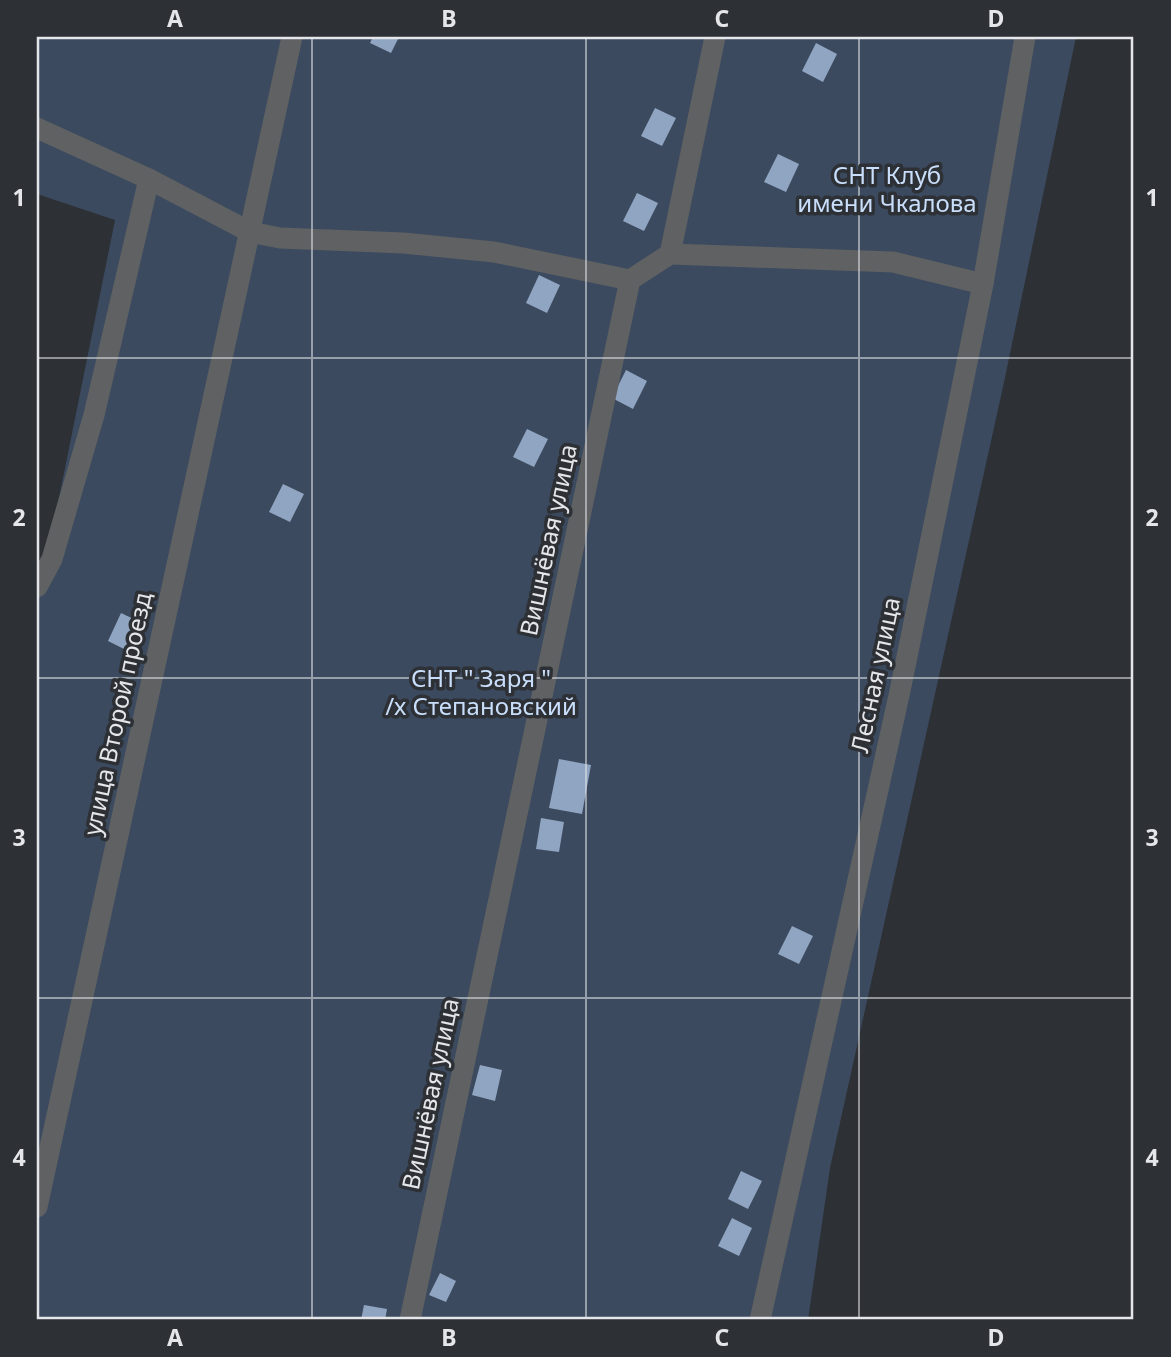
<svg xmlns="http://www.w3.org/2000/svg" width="1171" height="1357" font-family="'Noto Sans',sans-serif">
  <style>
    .green { fill: #3b4a5e }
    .building { fill: #90a5c1 }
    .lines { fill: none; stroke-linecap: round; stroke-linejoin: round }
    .minor { stroke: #5f6163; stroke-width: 21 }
    .grid { fill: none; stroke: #e4e6e9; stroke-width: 2; stroke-opacity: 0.55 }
    .labels { text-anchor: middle; stroke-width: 7; stroke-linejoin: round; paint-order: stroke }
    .park-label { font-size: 24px; fill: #c8defa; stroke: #2d3035 }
    .street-label { font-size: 24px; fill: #e4e6e9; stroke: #2d3035 }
    .neatline { fill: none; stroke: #e4e6e9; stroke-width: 2.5 }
    .grid-label { font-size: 23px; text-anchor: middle; font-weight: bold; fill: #e4e6e9 }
  </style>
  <rect width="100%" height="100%" fill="#2d3035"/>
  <!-- green -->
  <path class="green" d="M 37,37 L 1076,37 L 1003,387 L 830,1168 L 808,1320 L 37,1320 L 37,607 L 115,220 L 37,194 Z"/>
  <!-- building -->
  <g class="building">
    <path d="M 373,37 L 399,37 L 391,53 L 370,43 Z"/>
    <path d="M 816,43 L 837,54 L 823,82 L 802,71 Z"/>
    <path d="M 655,108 L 676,118 L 662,146 L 641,136 Z"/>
    <path d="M 778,154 L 799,164 L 786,192 L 764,182 Z"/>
    <path d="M 637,193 L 658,203 L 644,231 L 623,221 Z"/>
    <path d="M 539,275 L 560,285 L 547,313 L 526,303 Z"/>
    <path d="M 626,370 L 647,381 L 633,409 L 612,398 Z"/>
    <path d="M 527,429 L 548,439 L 534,467 L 513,457 Z"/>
    <path d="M 283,484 L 304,494 L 290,522 L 269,512 Z"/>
    <path d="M 121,613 L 142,623 L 128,651 L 108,641 Z"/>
    <path d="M 559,759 L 591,765 L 582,814 L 549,808 Z"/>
    <path d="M 541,818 L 564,822 L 559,852 L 536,849 Z"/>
    <path d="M 792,926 L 813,936 L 799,964 L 778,954 Z"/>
    <path d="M 480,1065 L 502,1070 L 495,1101 L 472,1095 Z"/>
    <path d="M 741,1171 L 762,1181 L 748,1209 L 728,1199 Z"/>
    <path d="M 732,1218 L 752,1228 L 739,1256 L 718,1246 Z"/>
    <path d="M 440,1273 L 456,1281 L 446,1302 L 429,1295 Z"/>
    <path d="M 364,1305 L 387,1309 L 385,1320 L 361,1320 Z"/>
  </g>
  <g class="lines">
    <!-- minor -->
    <g class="minor">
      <path d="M 37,128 L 149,179 L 250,232 L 280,238 L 403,243 L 494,252 L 630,280"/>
      <path d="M 670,254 L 893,262 L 983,284"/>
      <path d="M 37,587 L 52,559 L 94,415 L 149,179"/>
      <path d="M 37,1207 L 292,37"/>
      <path d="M 410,1320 L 630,280 L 670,254 L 715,37"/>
      <path d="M 760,1320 L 900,691 L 983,284 L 1025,37"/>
    </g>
  </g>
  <!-- grid -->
  <path class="grid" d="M 312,37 L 312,1320M 586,37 L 586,1320M 859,37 L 859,1320M 37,358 L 1134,358M 37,678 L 1134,678M 37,998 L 1134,998"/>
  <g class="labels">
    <!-- park labels -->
    <g class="park-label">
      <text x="887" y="184">СНТ Клуб<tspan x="887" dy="28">имени Чкалова</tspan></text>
      <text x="481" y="687">СНТ " Заря "<tspan x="481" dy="28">/х Степановский</tspan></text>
    </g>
    <!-- street labels -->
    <g class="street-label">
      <text transform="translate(549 540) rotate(-78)" y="8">Вишнёвая улица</text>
      <text transform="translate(876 675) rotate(-78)" y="8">Лесная улица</text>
      <text transform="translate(118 714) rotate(-78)" y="8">улица Второй проезд</text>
      <text transform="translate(431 1094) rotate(-78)" y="8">Вишнёвая улица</text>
    </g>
  </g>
  <!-- border -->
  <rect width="1171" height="1357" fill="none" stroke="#2d3035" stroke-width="77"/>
  <rect x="38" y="38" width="1094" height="1280" class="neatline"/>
  <g class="grid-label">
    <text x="175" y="27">A</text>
    <text x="449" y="27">B</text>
    <text x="722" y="27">C</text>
    <text x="996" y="27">D</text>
    <text x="19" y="206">1</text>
    <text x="1152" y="206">1</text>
    <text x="19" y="526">2</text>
    <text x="1152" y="526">2</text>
    <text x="19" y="846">3</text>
    <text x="1152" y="846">3</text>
    <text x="19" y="1166">4</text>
    <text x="1152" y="1166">4</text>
    <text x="175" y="1346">A</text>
    <text x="449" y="1346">B</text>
    <text x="722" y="1346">C</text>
    <text x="996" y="1346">D</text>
  </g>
</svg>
